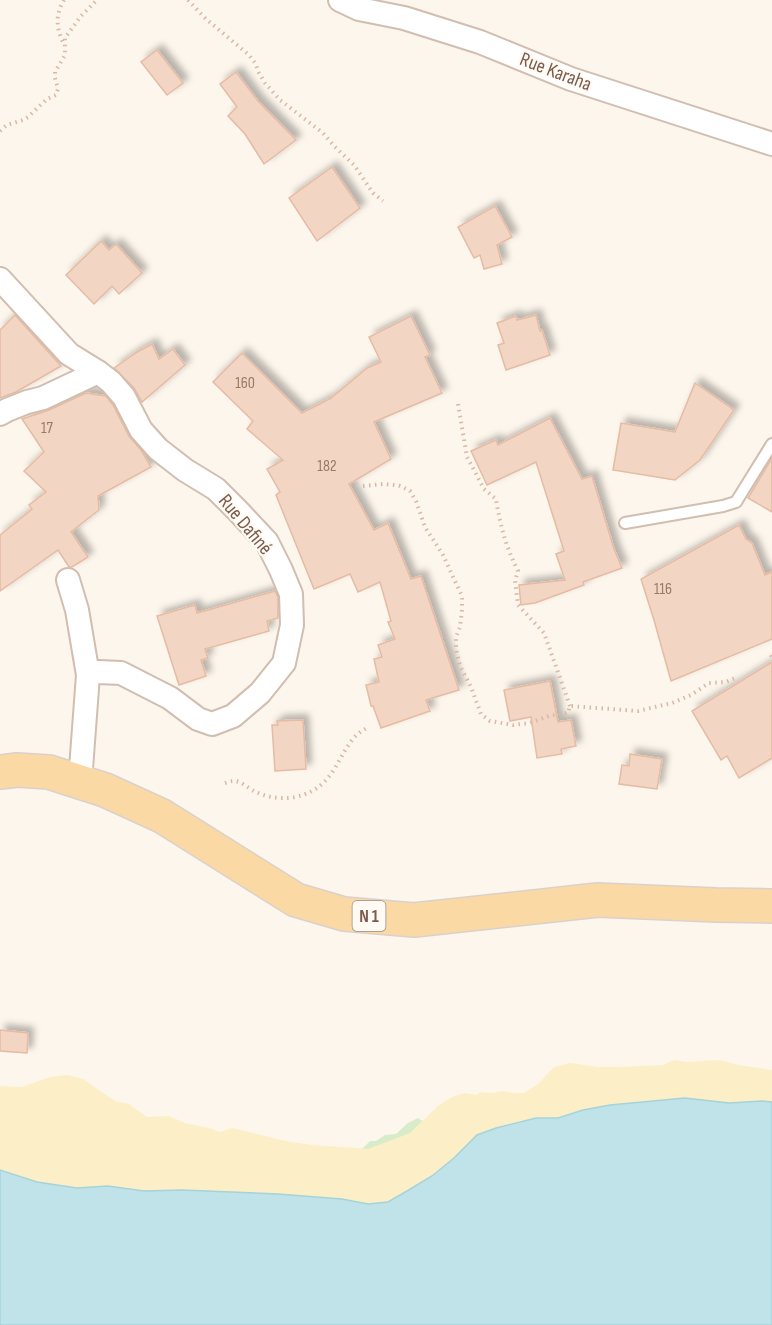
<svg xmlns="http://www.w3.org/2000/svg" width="772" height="1325" font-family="'Sofia Sans Condensed',sans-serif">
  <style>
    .green { fill: #d8ecc9 }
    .sand { fill: #fcefc7 }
    .water { fill: #bfe3e8; stroke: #a5d3da; stroke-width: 1.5 }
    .building { fill: #f3d5c3; stroke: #e6bba3; stroke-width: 1.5; filter: url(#shadow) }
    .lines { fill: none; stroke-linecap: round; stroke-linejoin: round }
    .lane-casing { stroke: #d1beb0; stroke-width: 14 }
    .street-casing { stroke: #d1beb0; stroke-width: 26 }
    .primary-casing { stroke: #dad1cd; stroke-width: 36 }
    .path { stroke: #d9b8a5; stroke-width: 4; stroke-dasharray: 1.5 4.5; stroke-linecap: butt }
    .lane { stroke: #fff; stroke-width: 10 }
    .street { stroke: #fff; stroke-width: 22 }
    .primary { stroke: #fbd9a5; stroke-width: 33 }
    .labels { text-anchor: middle; stroke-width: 4.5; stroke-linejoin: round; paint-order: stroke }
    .number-label { font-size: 16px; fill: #987a6a }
    .shield { fill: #fffaf3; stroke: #a28b7f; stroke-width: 1.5 }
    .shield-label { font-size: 18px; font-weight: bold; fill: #7a5c4d }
    .street-label { font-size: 20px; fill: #7a5c4d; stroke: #fffaf3 }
  </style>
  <defs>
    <filter id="shadow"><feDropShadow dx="5.5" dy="-5.5" stdDeviation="3" flood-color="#0004"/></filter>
  </defs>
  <rect width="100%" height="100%" fill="#fdf6ec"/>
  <!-- green -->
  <path class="green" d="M 418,1118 L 424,1122 L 391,1150 L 362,1149 L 370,1141 L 376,1141 L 385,1135 L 396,1134 L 408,1123 Z"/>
  <!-- sand -->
  <path class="sand" d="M 674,1060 L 687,1062 L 720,1060 L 738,1065 L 772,1070 L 772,1102 L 762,1101 L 729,1103 L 684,1098 L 610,1105 L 583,1110 L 558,1118 L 536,1118 L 519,1121 L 496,1128 L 454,1158 L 432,1176 L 407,1191 L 388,1202 L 368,1204 L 342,1199 L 278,1194 L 182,1190 L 144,1191 L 108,1186 L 77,1188 L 37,1182 L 0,1170 L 0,1086 L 22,1087 L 50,1077 L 67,1075 L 83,1079 L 115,1101 L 129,1104 L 147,1117 L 169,1116 L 185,1123 L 213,1129 L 219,1132 L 233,1128 L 290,1142 L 313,1145 L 368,1149 L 410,1133 L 439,1105 L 454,1096 L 465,1093 L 477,1095 L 480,1092 L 492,1093 L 503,1091 L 513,1093 L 524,1093 L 538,1084 L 554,1067 L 570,1063 L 598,1067 L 620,1067 L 663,1065 Z"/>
  <!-- water -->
  <path class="water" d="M 685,1098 L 729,1103 L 762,1101 L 772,1102 L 772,1325 L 0,1325 L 0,1170 L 37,1182 L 77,1188 L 108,1186 L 144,1191 L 182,1190 L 278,1194 L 342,1199 L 368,1204 L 388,1202 L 407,1191 L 432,1176 L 454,1158 L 477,1135 L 496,1128 L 536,1118 L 558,1118 L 583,1110 L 610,1105 Z"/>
  <!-- building -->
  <g class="building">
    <path d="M 157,50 L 183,83 L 167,95 L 141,62 Z"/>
    <path d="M 236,72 L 258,101 L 296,140 L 264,164 L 245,134 L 228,116 L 237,107 L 220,84 Z"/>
    <path d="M 332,167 L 360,208 L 317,241 L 289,198 Z"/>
    <path d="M 495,206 L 512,237 L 497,245 L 502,264 L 484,269 L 480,255 L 474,258 L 458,227 Z"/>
    <path d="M 101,241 L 109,250 L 116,244 L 142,273 L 119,294 L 112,286 L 94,304 L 66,275 Z"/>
    <path d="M 15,315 L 61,366 L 16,392 L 0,398 L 0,330 Z"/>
    <path d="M 536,315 L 540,331 L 542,330 L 550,355 L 506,370 L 498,345 L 504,343 L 497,323 L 516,316 L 517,320 Z"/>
    <path d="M 411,316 L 430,355 L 425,357 L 442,393 L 374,422 L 391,459 L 349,484 L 374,530 L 388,523 L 411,579 L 421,576 L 459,690 L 426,700 L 430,711 L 381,728 L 373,706 L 371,706 L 366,685 L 379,682 L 374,659 L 382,657 L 378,645 L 395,639 L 388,622 L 391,621 L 380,582 L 358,592 L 350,574 L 314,589 L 276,495 L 280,492 L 267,469 L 283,460 L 247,429 L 253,421 L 213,382 L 242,353 L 302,413 L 331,398 L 367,368 L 381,362 L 369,337 Z"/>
    <path d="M 152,344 L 159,359 L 173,349 L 185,365 L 142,402 L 134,388 L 114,368 L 137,352 Z"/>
    <path d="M 695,383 L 734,410 L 700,460 L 675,480 L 613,470 L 621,423 L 675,432 Z"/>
    <path d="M 86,393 L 106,396 L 113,405 L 129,436 L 141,450 L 151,467 L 98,496 L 99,510 L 71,532 L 88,557 L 72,567 L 69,567 L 58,550 L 0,591 L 0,535 L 32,509 L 29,505 L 46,492 L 24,471 L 44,452 L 22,419 L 49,410 Z"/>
    <path d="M 550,418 L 582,479 L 592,476 L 614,549 L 622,568 L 583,582 L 584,585 L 535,603 L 521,605 L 519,585 L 565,580 L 556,554 L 564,551 L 536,462 L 487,485 L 471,451 L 496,440 L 498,445 Z"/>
    <path d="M 772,458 L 772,512 L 748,498 Z"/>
    <path d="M 739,525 L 746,539 L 752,543 L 765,575 L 772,572 L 772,639 L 671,681 L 654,620 L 641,579 Z"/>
    <path d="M 275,591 L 278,597 L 278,618 L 267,621 L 269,631 L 205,649 L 208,658 L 201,660 L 206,676 L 179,685 L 157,616 L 195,605 L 197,613 Z"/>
    <path d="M 772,662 L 772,758 L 739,778 L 727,756 L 721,760 L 692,711 Z"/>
    <path d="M 550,681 L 558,722 L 571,720 L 576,746 L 561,749 L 562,754 L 537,758 L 531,717 L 510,721 L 504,690 Z"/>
    <path d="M 303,720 L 306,769 L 275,771 L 272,725 L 278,725 L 277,721 Z"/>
    <path d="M 630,754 L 662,759 L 657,789 L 619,784 L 622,765 L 629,766 Z"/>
    <path d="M 0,1030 L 28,1033 L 27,1053 L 0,1051 Z"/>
  </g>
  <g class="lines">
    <defs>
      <path id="lane" d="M 625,523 L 723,506 L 736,502 L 772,444"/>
      <g id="street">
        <path d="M 340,0 L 359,9 L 404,18 L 480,42 L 571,79 L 772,144"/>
        <path d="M 0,279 L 69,354 L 98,372 L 111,382 L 124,397 L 141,430 L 158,449 L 185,470 L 216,489 L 238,511 L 267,542 L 281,570 L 291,594 L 292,625 L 284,663 L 260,693 L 233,716 L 212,724 L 198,719 L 170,698 L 121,673 L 98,672 L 88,675 L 80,782"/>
        <path d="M 0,414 L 7,410 L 27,402 L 43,398 L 98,372"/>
        <path d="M 68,580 L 77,610 L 88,675"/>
      </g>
      <path id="primary" d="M 0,772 L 17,770 L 49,772 L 105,790 L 162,816 L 296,900 L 344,914 L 414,920 L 598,900 L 716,905 L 772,906"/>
    </defs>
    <!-- lane casing -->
    <use href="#lane" class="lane-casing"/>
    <!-- street casing -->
    <use href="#street" class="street-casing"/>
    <!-- primary casing -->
    <use href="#primary" class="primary-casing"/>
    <!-- path -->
    <g class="path">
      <path d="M 64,0 C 55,15 56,29 64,44"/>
      <path d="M 188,0 L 206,19 L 249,55 L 255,63 L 259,73 L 265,83 L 280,100 L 323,133 L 334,146 L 354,165 L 373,193 L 383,201"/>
      <path d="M 0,131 L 7,125 L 23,120 L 28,117 L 47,99 L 56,95 L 58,89 L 55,78 L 55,72 L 65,55 L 65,38 L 81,16 L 97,0"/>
      <path d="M 458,404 L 467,457 L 484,489 L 496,499 C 500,525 506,547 518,571 L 515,581 L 518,605 L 544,633 L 570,706"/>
      <path d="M 363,486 L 383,484 L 394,485 L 400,486 L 410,491 L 416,501 L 425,527 L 443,555 L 461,594 L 462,599 L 462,610 L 460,627 L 456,637 L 456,649 L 460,666 L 471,687 L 481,714 L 490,721 L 513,725 L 530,723 L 549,716 L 568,713 L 570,706 L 638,711 L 672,703 L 691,695 L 709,683 L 726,682 L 735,678"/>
      <path d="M 771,655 L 772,657"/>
      <path d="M 225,783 C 228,782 231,781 234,781 C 241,781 248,788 254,791 C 266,797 281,800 295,797 C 343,787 336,741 369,727"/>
    </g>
    <!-- lane -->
    <use href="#lane" class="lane"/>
    <!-- street -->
    <use href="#street" class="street"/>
    <!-- primary -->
    <use href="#primary" class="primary"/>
  </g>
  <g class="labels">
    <!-- number labels -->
    <g class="number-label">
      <text x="245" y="388">160</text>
      <text x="47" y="433">17</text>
      <text x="327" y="471">182</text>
      <text x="663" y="594">116</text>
    </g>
    <!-- shield labels -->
    <rect class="shield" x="352.5" y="901" width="33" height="30" rx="4.5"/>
    <g class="shield-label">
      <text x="369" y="922">N 1</text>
    </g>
    <!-- street labels -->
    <g class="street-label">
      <text transform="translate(556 71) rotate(21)" y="7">Rue Karaha</text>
      <text transform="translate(246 524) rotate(50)" y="7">Rue Dafiné</text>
    </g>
  </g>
</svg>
